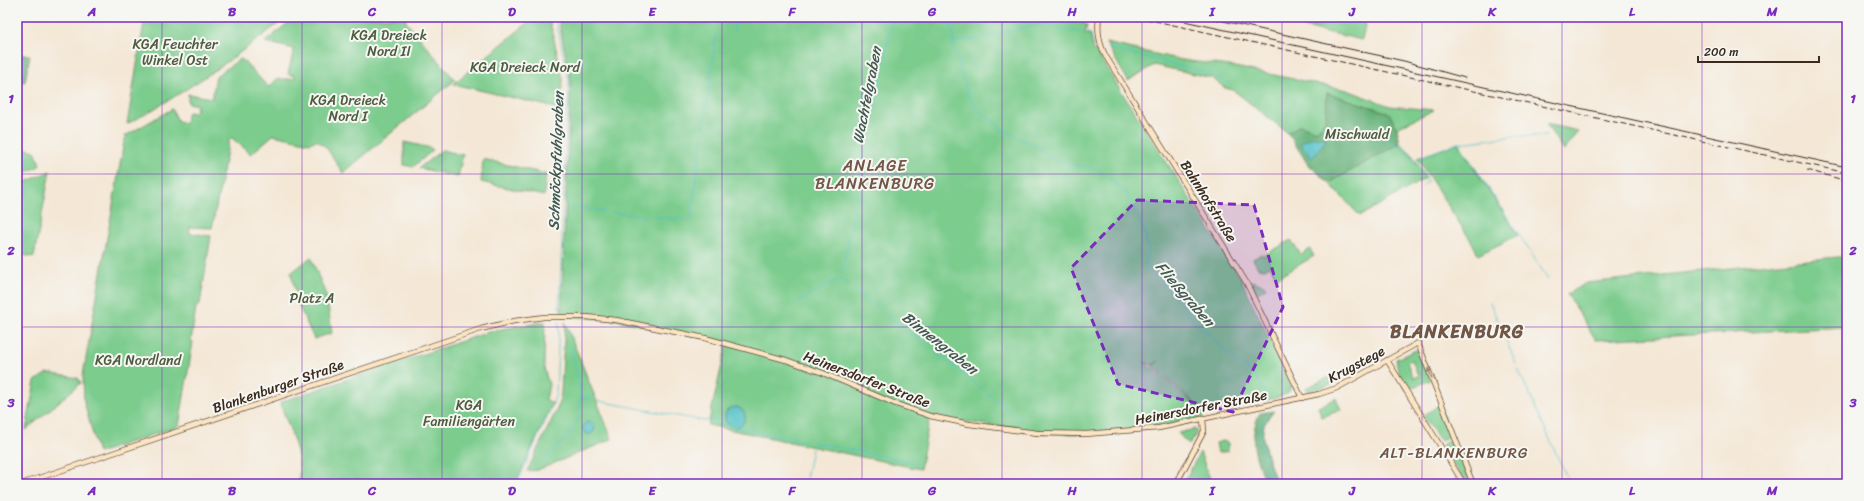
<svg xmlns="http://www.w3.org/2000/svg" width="1864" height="501" font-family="Sriracha,sans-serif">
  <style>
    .green { fill: #7bcc8d; stroke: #5b7b56; fill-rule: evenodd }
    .forest { fill: #64b078; stroke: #506d4b }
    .water { fill: #54c2c9; stroke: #487674 }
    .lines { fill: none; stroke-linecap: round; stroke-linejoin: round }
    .stream { stroke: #54c2c9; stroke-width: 1 }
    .secondary-casing { stroke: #574639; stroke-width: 6 }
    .secondary { stroke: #fce5c4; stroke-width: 4.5 }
    .tram { stroke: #3b2a1e; stroke-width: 1 }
    .rail { stroke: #3b2a1e; stroke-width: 1; stroke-dasharray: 6 3; stroke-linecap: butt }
    .oneway { fill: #9c8871 }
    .marked { fill: #7b2cbf; fill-opacity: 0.2; stroke: #7b2cbf; stroke-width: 3; stroke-dasharray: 8 5; stroke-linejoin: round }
    .grid { fill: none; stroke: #7b2cbf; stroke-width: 1; stroke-opacity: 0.55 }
    .labels { text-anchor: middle; stroke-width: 4; stroke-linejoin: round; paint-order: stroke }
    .park-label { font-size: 14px; fill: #4e5b3f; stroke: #f6f6f2 }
    .street-label { font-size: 14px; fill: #3b2a1e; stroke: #f6f6f2 }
    .water-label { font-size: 15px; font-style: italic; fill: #425851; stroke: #f6f6f2 }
    .neighbourhood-label { font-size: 15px; letter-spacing: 1px; fill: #725646; stroke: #f6f6f2 }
    .quarter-label { font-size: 16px; letter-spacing: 1px; fill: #725646; stroke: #f6f6f2 }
    .district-label { font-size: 18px; font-weight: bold; letter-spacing: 1px; fill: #725646; stroke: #f6f6f2 }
    .neatline { fill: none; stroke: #7b2cbf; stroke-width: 1.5 }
    .grid-label { font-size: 13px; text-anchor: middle; font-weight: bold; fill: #7b2cbf }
  </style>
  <rect width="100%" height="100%" fill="#f6f6f2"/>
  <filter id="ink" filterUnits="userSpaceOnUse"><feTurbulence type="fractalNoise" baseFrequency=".025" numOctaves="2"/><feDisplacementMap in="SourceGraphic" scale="8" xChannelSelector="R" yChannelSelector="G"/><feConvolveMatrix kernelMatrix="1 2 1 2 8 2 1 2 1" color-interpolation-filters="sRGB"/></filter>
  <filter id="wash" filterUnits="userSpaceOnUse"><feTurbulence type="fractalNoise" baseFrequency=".012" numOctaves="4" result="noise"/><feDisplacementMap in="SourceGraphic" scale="16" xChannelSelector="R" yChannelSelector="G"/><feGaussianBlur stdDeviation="0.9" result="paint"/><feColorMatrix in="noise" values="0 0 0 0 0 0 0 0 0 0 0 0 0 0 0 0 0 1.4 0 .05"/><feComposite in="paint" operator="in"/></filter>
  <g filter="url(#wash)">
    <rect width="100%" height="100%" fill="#f4e7d5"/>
    <!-- green -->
    <g class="green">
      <path d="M 145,17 L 287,17 C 237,56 184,94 127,124 Z"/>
      <path d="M 295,17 L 406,17 L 406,22 L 455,80 L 343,173 L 326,147 L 316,140 L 310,143 L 273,135 L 251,154 L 232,138 L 229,140 L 212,228 L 190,227 L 189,233 L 211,236 L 200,304 L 196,307 L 191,341 L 193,342 L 179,426 L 98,453 L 84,402 L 83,375 L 125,136 L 172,109 L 178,121 L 185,123 L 188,112 L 195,113 L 197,105 L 188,103 L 188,94 L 212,98 L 216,76 L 240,59 L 243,60 L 268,87 L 277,79 L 294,79 L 295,76 L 288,74 L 294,49 L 265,42 Z"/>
      <path d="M 535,17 L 549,17 L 563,80 L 559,111 L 552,107 L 453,84 Z"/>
      <path d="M 558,17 L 1079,17 L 1079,20 L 1087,25 L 1085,34 L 1091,35 L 1092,48 L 1098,55 L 1240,277 L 1283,368 L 1290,386 L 1290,390 C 1283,402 1239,402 1225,405 C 1218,406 1211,409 1204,411 L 1152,366 L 1159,361 L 1152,365 L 1144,362 L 1198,407 L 1202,411 L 1203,419 L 1188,423 L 1086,434 L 1037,433 L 930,416 L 920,469 L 708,425 L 727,343 L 616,320 L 563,316 L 561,313 L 571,81 Z"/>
      <path d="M 1261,17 L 1367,17 L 1362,40 Z"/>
      <path d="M 1106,43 L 1182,60 L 1230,66 L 1347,90 L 1390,106 L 1434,110 L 1400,126 L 1397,129 L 1389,113 L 1327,93 C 1325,109 1330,121 1316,131 L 1300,125 L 1288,133 L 1233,90 L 1225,88 L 1212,78 L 1154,65 L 1128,81 Z"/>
      <path d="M 1546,124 L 1578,131 L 1564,151 Z"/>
      <path d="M 404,142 L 431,148 L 433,150 L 413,167 L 404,165 Z"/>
      <path d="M 1400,143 L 1411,153 L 1426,178 L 1360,216 L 1329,183 Z"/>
      <path d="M 1458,143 L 1518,235 L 1478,255 L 1473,244 L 1417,158 Z"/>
      <path d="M 22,148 L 35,151 L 40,164 L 38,167 L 19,175 L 17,159 L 19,150 Z"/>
      <path d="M 442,150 L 463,155 L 458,177 L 419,168 Z"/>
      <path d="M 483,159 L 546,174 L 544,196 L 481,182 Z"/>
      <path d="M 50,171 L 34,257 L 17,254 L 17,186 Z"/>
      <path d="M 1291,240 L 1301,255 L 1310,249 L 1314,256 L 1277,278 L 1270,266 L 1265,269 L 1258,268 L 1253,259 L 1262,254 L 1263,256 Z"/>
      <path d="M 311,257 L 327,298 L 332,333 L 314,339 L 299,306 L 291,273 Z"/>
      <path d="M 1837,257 L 1847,257 L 1847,327 L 1596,340 L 1567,294 L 1586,283 Z"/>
      <path d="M 1251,281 L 1264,285 L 1266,288 L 1258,293 Z"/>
      <path d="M 545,322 L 544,368 L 549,385 L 546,400 L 553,403 L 515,484 L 298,484 C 304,456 288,428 280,402 L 495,330 Z"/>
      <path d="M 565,322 L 612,439 L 538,470 L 527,471 L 558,407 L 561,393 Z"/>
      <path d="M 1416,350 L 1419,351 L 1431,380 L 1406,390 L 1398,371 L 1396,359 ZM 1412,360 L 1417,373 L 1419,373 L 1420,375 L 1413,378 L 1407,362 Z"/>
      <path d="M 47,373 L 78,378 L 81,383 L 26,430 L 35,381 Z"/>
      <path d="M 1330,377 L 1333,384 L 1308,391 L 1306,388 Z"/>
      <path d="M 1336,398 L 1341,410 L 1322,417 L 1318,407 Z"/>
      <path d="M 1439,405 L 1450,432 L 1448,437 L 1440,440 L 1423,416 Z"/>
      <path d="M 1195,429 L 1197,432 L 1189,445 L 1178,433 Z"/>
      <path d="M 1223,441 L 1228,443 L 1228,451 L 1218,453 L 1216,443 Z"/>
      <path d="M 1449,441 L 1454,443 L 1471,484 L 1466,484 L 1442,447 L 1443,444 Z"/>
      <path d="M 1200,452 L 1212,484 L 1185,484 L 1184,482 Z"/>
    </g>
    <!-- forest -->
    <g class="forest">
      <path d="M 17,54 L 30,55 L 25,82 L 17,81 Z"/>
      <path d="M 1327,93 L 1389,113 L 1397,129 L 1400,143 L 1329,183 L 1307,163 L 1288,133 L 1300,125 L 1316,131 C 1329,121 1326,108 1327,93 Z"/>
      <path d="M 1274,411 C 1270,416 1264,423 1263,429 C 1261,444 1272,470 1277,484 L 1266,484 C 1256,461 1247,436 1260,413 Z"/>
    </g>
    <!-- water -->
    <g class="water">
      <path d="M 1313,137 L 1327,139 L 1312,158 L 1300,143 Z"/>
      <circle cx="735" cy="417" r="10"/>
      <circle cx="589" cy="428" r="6"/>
    </g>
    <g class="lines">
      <!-- stream -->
      <g class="stream">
        <path d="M 555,17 L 569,79 L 559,308"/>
        <path d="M 944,17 L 953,32 L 953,46 L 968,96 L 980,112 L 995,121 L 1001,130 L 1036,146 L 1050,157 L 1061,163 L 1096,168 L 1127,193 L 1144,232 L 1148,249 L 1146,264 L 1148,270 L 1170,290 L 1194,322 L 1212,337 L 1232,358 L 1255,375 L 1268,397"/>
        <path d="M 734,32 L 735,17"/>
        <path d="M 1085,32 L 1091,34 L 1094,45 L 1097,51"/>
        <path d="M 953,42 L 972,40 L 1040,24 L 1079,32"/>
        <path d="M 1108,48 L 1212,74 L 1230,84"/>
        <path d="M 704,127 L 716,35"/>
        <path d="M 1328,139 L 1338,131 L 1350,131 L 1380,138"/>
        <path d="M 1384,139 L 1403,148 L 1417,165"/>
        <path d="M 1460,143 L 1515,136 L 1546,136"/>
        <path d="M 1417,158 L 1459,143 L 1548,279"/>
        <path d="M 1419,167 L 1428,182 L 1423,185"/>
        <path d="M 571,207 L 606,211"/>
        <path d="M 612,212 L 646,216"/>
        <path d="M 652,216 L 684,220"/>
        <path d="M 690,221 L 703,133"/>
        <path d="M 842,272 L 893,17"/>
        <path d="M 798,302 L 840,278 L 1022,420"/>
        <path d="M 1490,302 L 1516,364"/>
        <path d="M 1518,369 L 1570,484"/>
        <path d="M 581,397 L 592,399"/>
        <path d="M 599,401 L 704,421 L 725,420"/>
        <path d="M 552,406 L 556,394 L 559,322"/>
        <path d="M 1268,414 C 1266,419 1261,424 1261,428 C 1258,444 1268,470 1274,484"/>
        <path d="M 721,424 L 806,441"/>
        <path d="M 812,442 L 916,463"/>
        <path d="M 544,459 L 559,446 L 577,422 L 580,415 L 580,391 L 571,346"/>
        <path d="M 517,484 L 550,410"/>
        <path d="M 805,484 L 812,449"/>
      </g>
    </g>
  </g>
  <g filter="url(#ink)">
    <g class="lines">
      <defs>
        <g id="secondary">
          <path d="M 1099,17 C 1097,31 1099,43 1105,55 L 1246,282 L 1302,398"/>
          <path d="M 1387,360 L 1464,484"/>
          <path d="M 21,484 L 481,329 L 514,321 L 544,317 L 586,317 L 616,320 L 705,338 L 786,360 L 823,373 L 896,404 L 930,416 L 969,424 L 1037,433 L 1086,434 L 1159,428 L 1319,394 L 1337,388 L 1418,343 L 1473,484"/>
          <path d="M 1176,484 L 1204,431 L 1203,419"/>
        </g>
      </defs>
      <!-- secondary casing -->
      <use href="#secondary" class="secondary-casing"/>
      <!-- secondary -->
      <use href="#secondary" class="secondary"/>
      <!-- tram -->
      <g class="tram">
        <path d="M 1166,17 L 1847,167"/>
        <path d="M 1205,17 L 1404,61 L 1465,78"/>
      </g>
      <!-- rail -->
      <g class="rail">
        <path d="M 1137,17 L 1847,173"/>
        <path d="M 1807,170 L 1847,181"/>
      </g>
    </g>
    <!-- one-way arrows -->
    <defs><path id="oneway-solid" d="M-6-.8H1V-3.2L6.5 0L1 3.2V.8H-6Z"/></defs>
    <use class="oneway" href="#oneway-solid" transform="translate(1430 373) rotate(-110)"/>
  </g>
  <!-- marked area -->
  <path class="marked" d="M 1137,200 L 1254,205 L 1283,307 L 1233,412 L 1118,384 L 1071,268 Z"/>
  <!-- grid -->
  <path class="grid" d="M 162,17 L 162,484M 302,17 L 302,484M 442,17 L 442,484M 582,17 L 582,484M 722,17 L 722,484M 862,17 L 862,484M 1002,17 L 1002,484M 1142,17 L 1142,484M 1282,17 L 1282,484M 1422,17 L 1422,484M 1562,17 L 1562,484M 1702,17 L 1702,484M 17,174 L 1847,174M 17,327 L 1847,327"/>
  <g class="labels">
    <!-- park labels -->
    <g class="park-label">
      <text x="389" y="40">KGA Dreieck<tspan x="389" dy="16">Nord II</tspan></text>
      <text x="175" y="49">KGA Feuchter<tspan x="175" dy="16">Winkel Ost</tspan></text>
      <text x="525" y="72">KGA Dreieck Nord</text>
      <text x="348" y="105">KGA Dreieck<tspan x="348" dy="16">Nord I</tspan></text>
      <text x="1357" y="139">Mischwald</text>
      <text x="312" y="303">Platz A</text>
      <text x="138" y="365">KGA Nordland</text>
      <text x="469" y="410">KGA<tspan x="469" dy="16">Familiengärten</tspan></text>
    </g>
    <!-- street labels -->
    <g class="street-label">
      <text transform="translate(1209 201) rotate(58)" y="5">Bahnhofstraße</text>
      <text transform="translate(1356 364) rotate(-28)" y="5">Krugstege</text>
      <text transform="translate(867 379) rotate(21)" y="5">Heinersdorfer Straße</text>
      <text transform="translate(278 386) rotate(-19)" y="5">Blankenburger Straße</text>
      <text transform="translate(1201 407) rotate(-11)" y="5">Heinersdorfer Straße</text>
    </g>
    <!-- water labels -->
    <g class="water-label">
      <text transform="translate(867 95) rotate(-79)" y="5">Wachtelgraben</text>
      <text transform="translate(556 161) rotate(-88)" y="5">Schmöckpfuhlgraben</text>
      <text transform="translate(1185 294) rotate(49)" y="5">Fließgraben</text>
      <text transform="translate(940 343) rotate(38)" y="5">Binnengraben</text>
    </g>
    <!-- neighbourhood labels -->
    <g class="neighbourhood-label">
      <text x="1454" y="458">ALT-BLANKENBURG</text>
    </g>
    <!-- quarter labels -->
    <g class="quarter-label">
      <text x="875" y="171">ANLAGE<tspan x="875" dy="18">BLANKENBURG</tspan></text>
    </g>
    <!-- district labels -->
    <g class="district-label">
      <text x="1457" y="338">BLANKENBURG</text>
    </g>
  </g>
  <!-- margin -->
  <rect width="1864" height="501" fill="none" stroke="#f6f6f2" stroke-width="44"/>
  <!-- scale -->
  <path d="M1698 56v6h121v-6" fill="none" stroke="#3b2a1e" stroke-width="2"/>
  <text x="1704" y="56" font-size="12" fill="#3b2a1e" stroke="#f6f6f2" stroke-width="3" paint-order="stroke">200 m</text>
  <rect x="22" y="22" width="1820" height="457" class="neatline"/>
  <g class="grid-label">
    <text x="92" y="16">A</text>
    <text x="232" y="16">B</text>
    <text x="372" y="16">C</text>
    <text x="512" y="16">D</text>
    <text x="652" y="16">E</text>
    <text x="792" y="16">F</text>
    <text x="932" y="16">G</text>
    <text x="1072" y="16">H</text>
    <text x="1212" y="16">I</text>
    <text x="1352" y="16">J</text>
    <text x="1492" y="16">K</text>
    <text x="1632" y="16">L</text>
    <text x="1772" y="16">M</text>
    <text x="11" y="103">1</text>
    <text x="1853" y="103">1</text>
    <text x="11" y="255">2</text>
    <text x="1853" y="255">2</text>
    <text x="11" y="407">3</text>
    <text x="1853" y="407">3</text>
    <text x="92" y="495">A</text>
    <text x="232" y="495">B</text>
    <text x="372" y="495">C</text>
    <text x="512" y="495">D</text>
    <text x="652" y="495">E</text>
    <text x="792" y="495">F</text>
    <text x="932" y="495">G</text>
    <text x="1072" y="495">H</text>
    <text x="1212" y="495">I</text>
    <text x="1352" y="495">J</text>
    <text x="1492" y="495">K</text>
    <text x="1632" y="495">L</text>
    <text x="1772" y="495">M</text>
  </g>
</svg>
